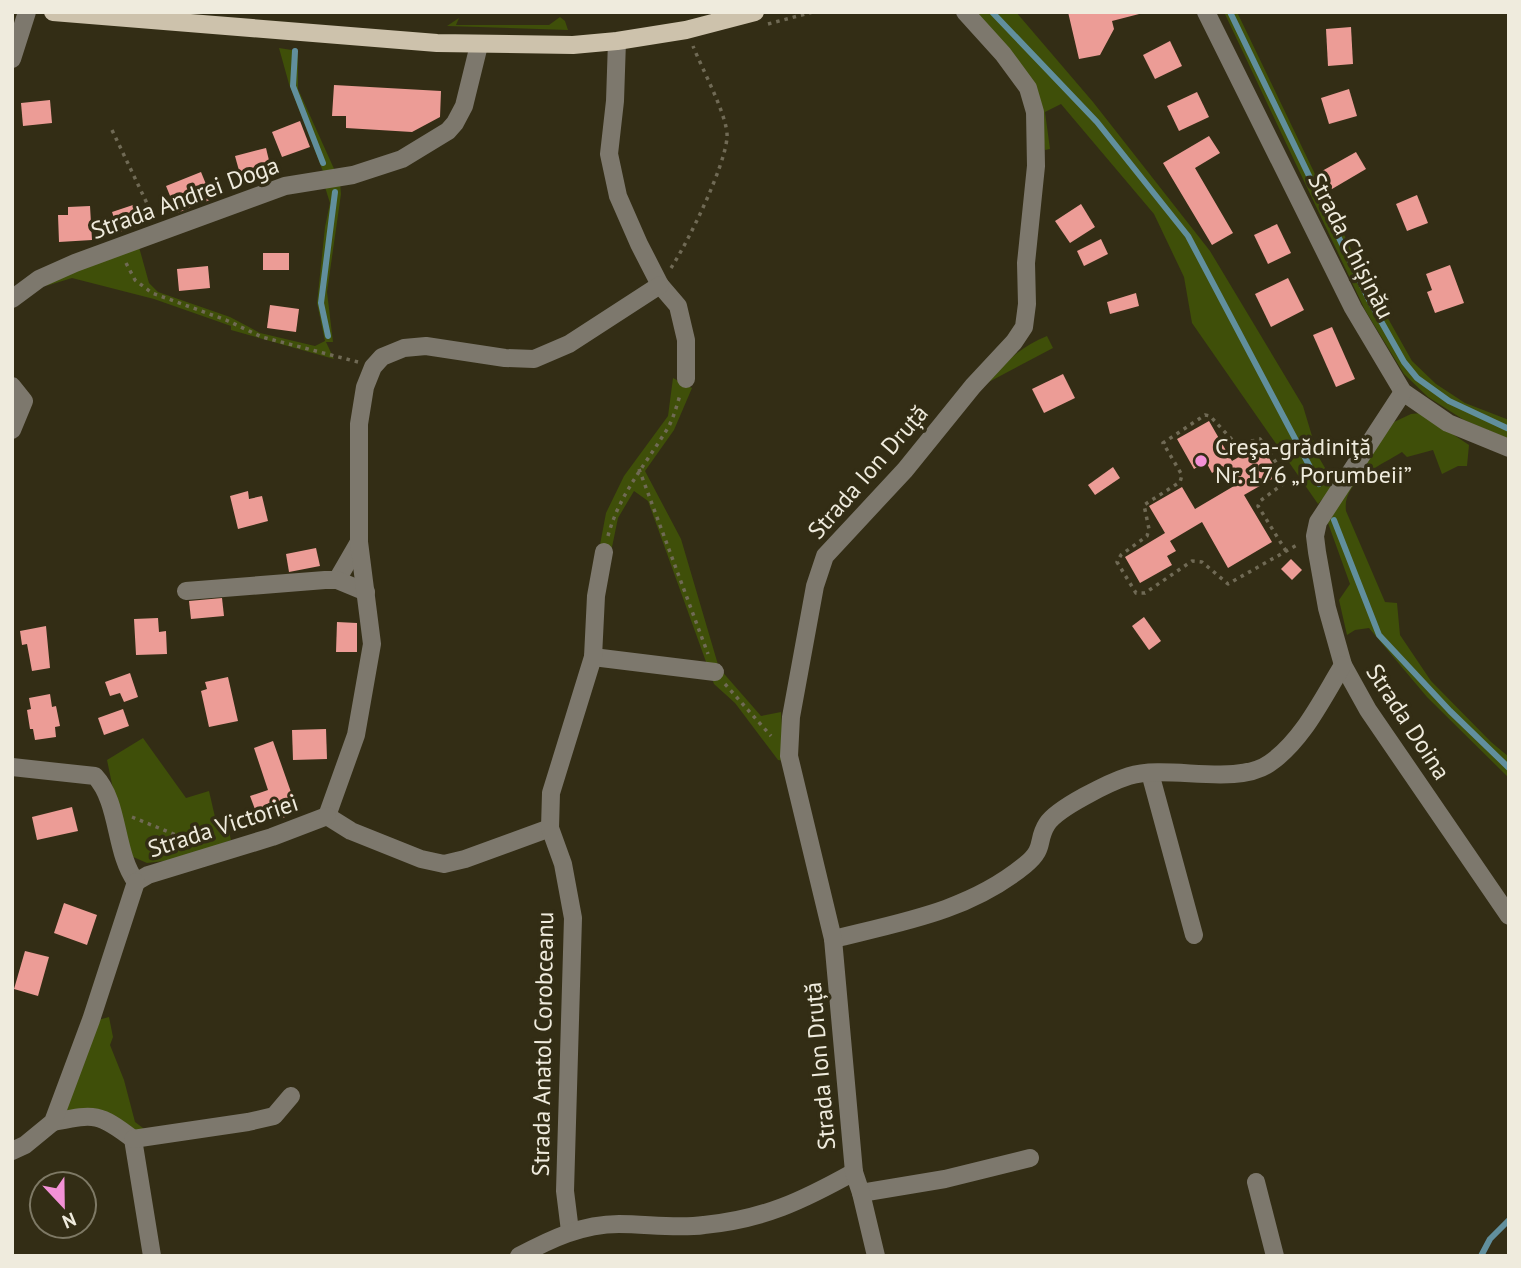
<svg xmlns="http://www.w3.org/2000/svg" width="1521" height="1268" font-family="'PT Sans',sans-serif">
  <style>
    .green { fill: #3f4f09 }
    .lines { fill: none; stroke-linecap: round; stroke-linejoin: round }
    .stream { stroke: #618f9d; stroke-width: 6 }
    .building { fill: #ec9c96 }
    .path { stroke: #706a55; stroke-width: 3.5; stroke-dasharray: 3.5 5; stroke-linecap: butt }
    .minor { stroke: #7d786d; stroke-width: 18 }
    .major { stroke: #cdc2ac; stroke-width: 18 }
    .poi-dot { fill: #f391d6; stroke: #332d15; stroke-width: 2.5 }
    .labels { text-anchor: middle; stroke-width: 7; stroke-linejoin: round; paint-order: stroke }
    .street-label { font-size: 24px; fill: #efebdd; stroke: #332d15 }
    .poi-label { font-size: 24px; fill: #efebdd; stroke: #332d15; text-anchor: start }
  </style>
  <rect width="100%" height="100%" fill="#332d15"/>
  <!-- green -->
  <g class="green">
    <path d="M 973,12 L 1016,12 L 1093,102 L 1210,251 L 1303,406 L 1318,456 L 1335,485 L 1318,504 L 1192,323 L 1184,277 L 1154,214 L 1061,104 L 1045,112 L 1050,149 L 1045,150 L 1039,107 Z"/>
    <path d="M 1224,12 L 1237,12 L 1363,274 L 1412,361 L 1436,384 L 1465,403 L 1509,420 L 1509,439 L 1464,420 L 1428,397 L 1404,374 L 1365,310 Z"/>
    <path d="M 560,17 L 565,21 L 568,30 L 447,26 L 459,18 L 456,25 L 549,25 Z"/>
    <path d="M 279,48 L 298,51 L 298,89 L 335,171 L 324,174 L 289,84 Z"/>
    <path d="M 340,182 L 341,194 L 327,292 L 333,342 L 326,342 L 334,359 L 231,330 L 231,326 L 154,299 L 72,278 L 46,286 L 66,271 L 139,247 L 149,283 L 158,292 L 230,317 L 260,333 L 315,346 L 325,341 L 317,303 L 325,227 L 330,203 L 324,184 Z"/>
    <path d="M 1047,336 L 1053,348 L 985,384 C 1003,364 1021,346 1047,336 Z"/>
    <path d="M 673,378 L 692,388 L 674,430 L 645,471 L 681,539 L 719,668 L 761,716 L 781,712 L 784,761 L 778,760 L 735,703 L 714,684 L 648,501 L 634,491 L 618,518 L 611,552 L 599,550 L 606,513 L 624,476 L 668,416 Z"/>
    <path d="M 1421,413 L 1469,445 L 1467,466 L 1458,466 L 1442,474 L 1433,450 L 1407,457 L 1402,452 C 1380,466 1342,481 1346,511 L 1385,602 L 1397,603 L 1400,635 L 1431,681 L 1491,742 L 1509,757 L 1509,778 L 1427,697 L 1369,628 L 1355,630 L 1347,635 L 1339,600 L 1350,584 L 1328,523 L 1338,499 L 1394,422 L 1411,414 Z"/>
    <path d="M 143,738 L 186,798 L 209,791 L 218,830 L 228,828 L 231,840 L 182,859 L 147,863 L 131,856 L 124,842 L 107,760 Z"/>
    <path d="M 109,1017 L 113,1037 L 110,1045 L 124,1080 L 135,1122 L 147,1131 L 132,1132 L 66,1111 L 98,1020 Z"/>
  </g>
  <g class="lines">
    <!-- stream -->
    <g class="stream">
      <path d="M 992,12 L 1097,122 L 1188,236 L 1319,484"/>
      <path d="M 1230,12 L 1368,298 L 1404,362 L 1417,378 L 1449,401 L 1509,429"/>
      <path d="M 295,51 L 293,86 L 323,163"/>
      <path d="M 328,336 L 321,303 L 335,192"/>
      <path d="M 1334,520 L 1379,635 L 1450,711 L 1509,768"/>
      <path d="M 1481,1256 L 1490,1239 L 1509,1220"/>
    </g>
  </g>
  <!-- building -->
  <g class="building">
    <path d="M 1068,12 L 1143,12 L 1143,13 L 1112,21 L 1114,29 L 1100,55 L 1079,59 Z"/>
    <path d="M 1351,27 L 1353,64 L 1328,66 L 1326,29 Z"/>
    <path d="M 1170,41 L 1182,66 L 1155,79 L 1143,55 Z"/>
    <path d="M 334,85 L 441,91 L 440,117 L 412,132 L 346,128 L 346,116 L 332,116 Z"/>
    <path d="M 1349,89 L 1357,116 L 1329,124 L 1321,98 Z"/>
    <path d="M 1197,92 L 1209,117 L 1179,131 L 1167,106 Z"/>
    <path d="M 50,100 L 52,123 L 23,126 L 21,103 Z"/>
    <path d="M 300,121 L 310,147 L 282,157 L 272,132 Z"/>
    <path d="M 1209,136 L 1220,153 L 1195,168 L 1233,233 L 1212,245 L 1163,163 Z"/>
    <path d="M 266,148 L 273,177 L 243,185 L 235,156 Z"/>
    <path d="M 1356,152 L 1366,169 L 1332,189 L 1322,171 Z"/>
    <path d="M 201,172 L 212,199 L 177,213 L 166,186 Z"/>
    <path d="M 1417,195 L 1428,223 L 1407,231 L 1396,204 Z"/>
    <path d="M 139,203 L 146,224 L 119,232 L 112,212 Z"/>
    <path d="M 1081,204 L 1095,227 L 1070,243 L 1055,221 Z"/>
    <path d="M 90,206 L 92,240 L 59,242 L 58,215 L 68,215 L 68,207 Z"/>
    <path d="M 1277,224 L 1291,253 L 1268,264 L 1254,235 Z"/>
    <path d="M 1101,239 L 1108,254 L 1084,266 L 1077,251 Z"/>
    <rect x="263" y="253" width="26" height="17"/>
    <path d="M 1450,265 L 1464,303 L 1435,313 L 1427,292 L 1432,290 L 1426,274 Z"/>
    <path d="M 208,266 L 210,288 L 179,291 L 177,269 Z"/>
    <path d="M 1288,278 L 1304,310 L 1271,327 L 1255,294 Z"/>
    <path d="M 1136,293 L 1139,306 L 1110,314 L 1107,302 Z"/>
    <path d="M 270,305 L 299,309 L 296,332 L 267,328 Z"/>
    <path d="M 1332,327 L 1355,379 L 1336,387 L 1313,335 Z"/>
    <path d="M 1063,374 L 1075,398 L 1044,413 L 1032,389 Z"/>
    <path d="M 1209,421 L 1232,461 L 1261,444 L 1279,475 L 1244,495 L 1272,542 L 1228,568 L 1202,522 L 1170,541 L 1176,551 L 1167,556 L 1172,565 L 1140,583 L 1125,557 L 1165,533 L 1149,506 L 1182,487 L 1195,509 L 1234,486 L 1223,466 L 1212,473 L 1206,462 L 1194,469 L 1177,439 Z"/>
    <path d="M 1113,467 L 1120,478 L 1095,495 L 1088,485 Z"/>
    <path d="M 248,491 L 249,499 L 262,496 L 268,521 L 238,529 L 230,496 Z"/>
    <path d="M 316,548 L 320,566 L 289,572 L 286,554 Z"/>
    <path d="M 1291,559 L 1302,570 L 1292,580 L 1281,569 Z"/>
    <path d="M 222,598 L 224,616 L 191,619 L 189,601 Z"/>
    <path d="M 1144,617 L 1161,641 L 1149,650 L 1132,626 Z"/>
    <path d="M 158,618 L 159,632 L 166,631 L 167,654 L 136,655 L 134,619 Z"/>
    <path d="M 337,622 L 357,623 L 357,652 L 336,652 Z"/>
    <path d="M 46,626 L 50,668 L 32,671 L 27,644 L 22,645 L 20,631 Z"/>
    <path d="M 130,673 L 138,697 L 124,702 L 120,693 L 110,696 L 105,682 Z"/>
    <path d="M 228,677 L 238,721 L 209,727 L 201,691 L 207,689 L 205,682 Z"/>
    <path d="M 50,694 L 52,707 L 56,706 L 60,726 L 55,727 L 56,737 L 35,740 L 33,729 L 30,729 L 27,710 L 31,709 L 29,698 Z"/>
    <path d="M 123,709 L 129,726 L 104,735 L 98,718 Z"/>
    <path d="M 326,729 L 327,759 L 293,760 L 292,730 Z"/>
    <path d="M 273,741 L 298,812 L 280,819 L 275,805 L 256,812 L 250,796 L 268,790 L 254,748 Z"/>
    <path d="M 72,807 L 78,831 L 37,840 L 32,817 Z"/>
    <path d="M 64,903 L 97,915 L 87,945 L 54,933 Z"/>
    <path d="M 25,951 L 49,957 L 38,996 L 14,989 Z"/>
  </g>
  <g class="lines">
    <!-- path -->
    <g class="path">
      <path d="M 768,24 L 813,12"/>
      <path d="M 112,130 L 153,216"/>
      <path d="M 126,263 L 135,280 L 152,293 L 226,320 L 262,337 L 358,362"/>
      <path d="M 671,268 C 688,242 724,169 727,138 C 729,118 701,67 693,46"/>
      <path d="M 639,469 L 708,654"/>
      <path d="M 608,536 C 619,494 647,463 669,426 C 674,416 677,405 680,395"/>
      <path d="M 1286,551 L 1258,506 L 1260,501 L 1283,484 L 1282,471 L 1260,439 L 1237,445 L 1210,416 L 1205,415 L 1163,443 L 1182,475 L 1180,482 L 1144,505 L 1149,529 L 1147,536 L 1121,555 L 1117,562 L 1136,593 L 1145,593 L 1192,561 L 1202,562 L 1228,584 L 1297,545"/>
      <path d="M 725,684 L 771,736"/>
      <path d="M 132,817 L 193,842"/>
    </g>
    <!-- minor -->
    <g class="minor">
      <path d="M 1206,12 L 1353,308 L 1403,392 L 1448,423 L 1509,448"/>
      <path d="M 617,41 L 615,101 L 609,154 L 618,196 L 639,244 L 660,285 L 678,306 L 686,340 L 686,379"/>
      <path d="M 12,59 L 27,12"/>
      <path d="M 12,299 L 39,279 L 75,263 L 285,186 L 353,175 L 402,159 L 448,131 L 455,123 L 464,106 L 479,45"/>
      <path d="M 12,386 L 24,401 L 12,430"/>
      <path d="M 1403,392 L 1318,522 L 1315,536 L 1317,552 L 1327,608 L 1343,665 L 1368,710 L 1509,916"/>
      <path d="M 337,580 L 359,542"/>
      <path d="M 186,591 L 325,580 L 337,580 L 366,592"/>
      <path d="M 593,657 L 715,672"/>
      <path d="M 12,767 L 95,776 C 120,803 114,852 136,882"/>
      <path d="M 1150,773 L 1194,935"/>
      <path d="M 327,816 L 356,735 L 372,644 L 359,542 L 359,424 L 365,387 L 373,367 L 382,357 L 404,348 L 426,346 L 505,358 L 534,359 L 569,344 L 660,285"/>
      <path d="M 327,816 L 351,831 L 421,859 L 444,864 L 465,859 L 550,828"/>
      <path d="M 136,882 L 148,875 L 272,837 L 327,816"/>
      <path d="M 833,939 C 902,922 969,911 1025,865 C 1046,848 1036,841 1047,824 C 1057,808 1110,782 1129,776 C 1168,764 1236,787 1270,763 C 1303,740 1322,699 1343,665"/>
      <path d="M 53,1122 C 94,1114 98,1112 133,1139 L 152,1256"/>
      <path d="M 133,1139 L 248,1122 L 274,1116 L 291,1096"/>
      <path d="M 12,1151 L 25,1145 L 53,1122 L 91,1020 L 136,882"/>
      <path d="M 1256,1182 L 1275,1256"/>
      <path d="M 861,1193 L 945,1179 L 1030,1158"/>
      <path d="M 570,1231 L 565,1191 L 573,918 L 563,864 L 550,828 L 551,793 L 593,657 L 596,596 L 604,552"/>
      <path d="M 519,1256 C 551,1239 582,1224 619,1224 C 647,1224 677,1229 704,1225 C 764,1219 802,1201 854,1172"/>
      <path d="M 876,1256 L 861,1193 L 854,1172 L 833,939 L 789,756 L 791,717 L 815,586 L 825,556 L 905,470 L 973,386 L 1014,342 L 1024,327 L 1027,304 L 1026,263 L 1036,166 L 1035,112 L 1028,88 L 1003,54 L 965,12"/>
    </g>
    <!-- major -->
    <path class="major" d="M 53,12 L 437,43 L 573,45 L 617,41 L 686,30 L 755,12"/>
  </g>
  <!-- markers -->
  <circle class="poi-dot" cx="1201" cy="461" r="7"/>
  <g class="labels">
    <!-- street labels -->
    <g class="street-label">
      <text transform="translate(185 198) rotate(-20)" y="8">Strada Andrei Doga</text>
      <text transform="translate(1351 246) rotate(63)" y="8">Strada Chișinău</text>
      <text transform="translate(868 472) rotate(-49)" y="8">Strada Ion Druță</text>
      <text transform="translate(1408 722) rotate(57)" y="8">Strada Doina</text>
      <text transform="translate(223 826) rotate(-18)" y="8">Strada Victoriei</text>
      <text transform="translate(543 1044) rotate(-89)" y="8">Strada Anatol Corobceanu</text>
      <text transform="translate(820 1066) rotate(-95)" y="8">Strada Ion Druță</text>
    </g>
    <!-- poi labels -->
    <g class="poi-label">
      <text x="1215" y="455">Creşa-grădiniţă<tspan x="1215" dy="28">Nr. 176 „Porumbeii”</tspan></text>
    </g>
  </g>
  <!-- border -->
  <rect width="1521" height="1268" fill="none" stroke="#efebdd" stroke-width="28"/>
  <!-- north arrow -->
  <g transform="translate(63 1205) rotate(158)"><circle r="33" fill="#332d15" stroke="#7e7965" stroke-width="2"/>
  <path d="M0-5L12 26L0 18L-12 26Z" fill="#f391d6"/>
  <text y="-10" font-size="19" font-weight="bold" text-anchor="middle" fill="#efebdd">N</text>
  </g>
</svg>
